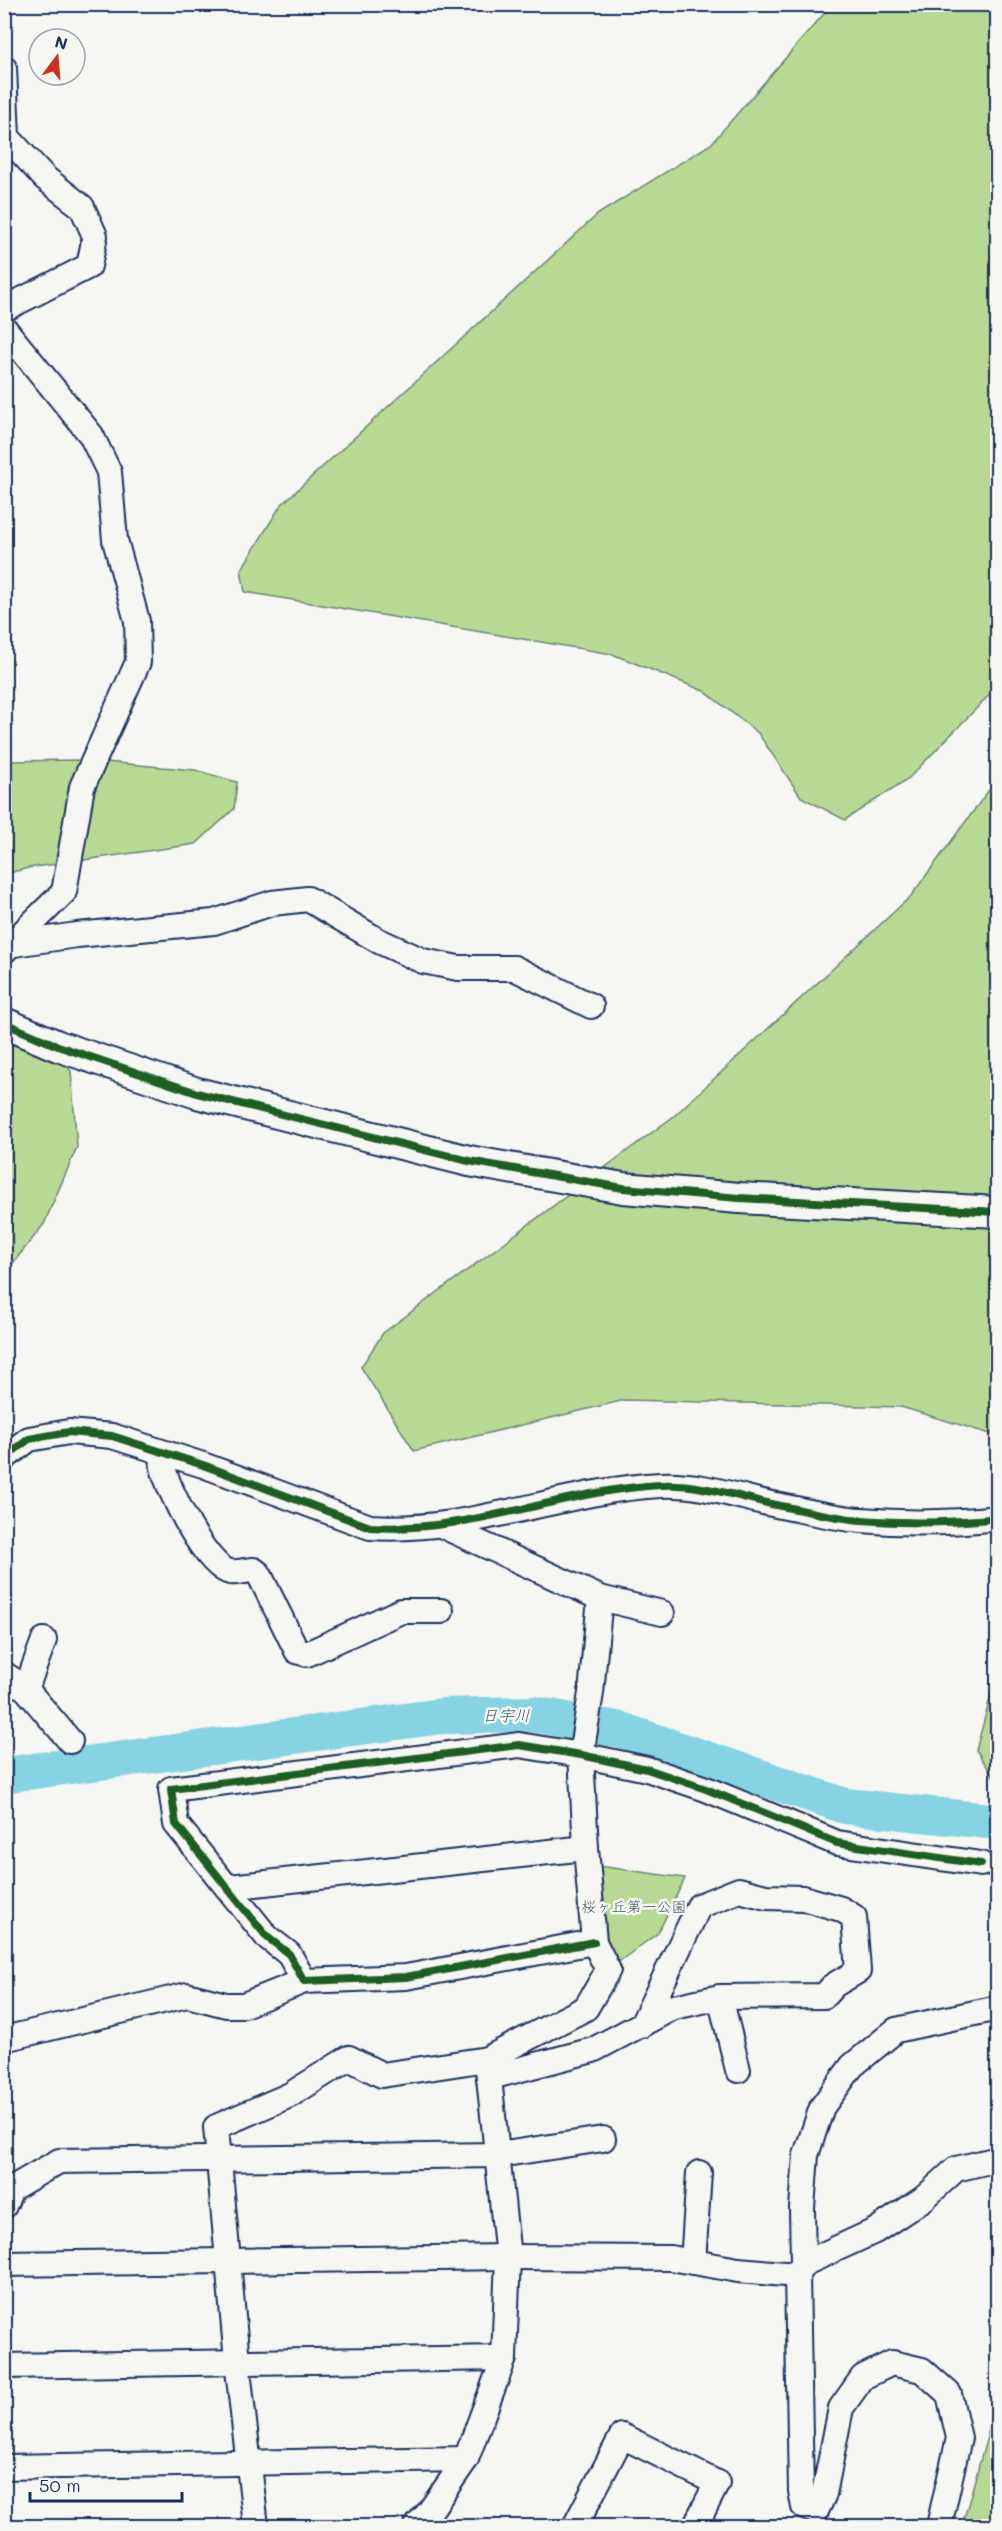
<svg xmlns="http://www.w3.org/2000/svg" width="1002" height="2531" font-family="Mali,'Klee One',sans-serif">
  <style>
    .green { fill: #b8d993; stroke: #6a8478; stroke-width: 1.5 }
    .lines { fill: none; stroke-linecap: round; stroke-linejoin: round }
    .river { stroke: #85d3e3; stroke-width: 36 }
    .minor-casing { stroke: #1b2f5e; stroke-width: 28 }
    .tertiary-casing { stroke: #1b2f5e; stroke-width: 34 }
    .path { stroke: #1b2f5e; stroke-width: 4; stroke-dasharray: 4.5 4.5; stroke-linecap: butt }
    .minor { stroke: #f6f6f2; stroke-width: 24 }
    .tertiary { stroke: #f6f6f2; stroke-width: 30 }
    .cycleway-casing { stroke: #f6f6f2; stroke-width: 11 }
    .cycleway { stroke: #1b5e20; stroke-width: 8 }
    .labels { text-anchor: middle; stroke-width: 5; stroke-linejoin: round; paint-order: stroke }
    .park-label { font-size: 15px; fill: #425a6b; stroke: #f6f6f2 }
    .water-label { font-size: 16px; font-style: italic; fill: #36587f; stroke: #f6f6f2 }
  </style>
  <rect width="100%" height="100%" fill="#f6f6f2"/>
  <filter id="ink" filterUnits="userSpaceOnUse"><feTurbulence type="fractalNoise" baseFrequency=".0167" numOctaves="2"/><feDisplacementMap in="SourceGraphic" scale="12" xChannelSelector="R" yChannelSelector="G"/><feConvolveMatrix kernelMatrix="1 2 1 2 8 2 1 2 1" color-interpolation-filters="sRGB"/></filter>
  <g filter="url(#ink)">
    <!-- green -->
    <g class="green">
      <path d="M 836,4 L 997,5 L 997,687 L 909,778 L 845,820 L 801,797 L 758,733 L 704,691 L 612,654 L 245,592 L 241,570 L 281,505 L 598,214 L 711,144 L 828,9 Z"/>
      <path d="M 83,760 L 195,770 L 237,782 L 234,809 L 196,844 L 28,868 L 5,874 L 5,761 Z"/>
      <path d="M 997,779 L 997,1436 L 901,1407 L 625,1400 L 414,1451 L 361,1367 L 383,1333 L 674,1116 L 911,896 Z"/>
      <path d="M 5,1030 L 36,1034 L 71,1071 L 77,1147 L 44,1224 L 5,1273 Z"/>
      <path d="M 997,1673 L 997,1782 L 976,1750 Z"/>
      <path d="M 598,1866 L 685,1878 L 658,1933 L 617,1963 L 602,1940 Z"/>
      <path d="M 997,2413 L 997,2526 L 962,2526 L 990,2426 Z"/>
    </g>
    <g class="lines">
      <!-- river -->
      <path class="river" d="M 4,1775 L 442,1716 L 533,1714 L 621,1730 L 845,1806 L 998,1822"/>
      <defs>
        <g id="minor">
          <path d="M 4,68 L 7,137 L 45,178 L 82,207 L 95,236 L 89,266 L 4,309"/>
          <path d="M 4,328 L 91,435 L 109,472 L 115,540 L 137,621 L 138,662 L 82,787 L 64,892 L 4,951"/>
          <path d="M 14,944 L 77,935 L 214,922 L 272,903 L 308,899 L 379,941 L 423,961 L 458,968 L 514,968 L 591,1006"/>
          <path d="M 164,1453 C 163,1457 162,1463 163,1467 C 168,1490 206,1567 230,1572 C 237,1573 247,1570 254,1570 L 259,1574 L 297,1651 L 307,1654 L 401,1611 L 441,1611"/>
          <path d="M 4,1458 L 29,1439 L 69,1432 L 112,1436 L 203,1465 L 370,1527 C 469,1534 562,1490 661,1485 C 702,1483 741,1498 781,1506 C 807,1511 835,1518 861,1520 C 907,1524 953,1523 998,1518"/>
          <path d="M 600,1598 L 662,1613"/>
          <path d="M 4,1674 L 26,1689 L 70,1741"/>
          <path d="M 26,1689 L 44,1640"/>
          <path d="M 229,1887 L 586,1848"/>
          <path d="M 594,1942 L 406,1977 L 304,1981 L 289,1954 L 267,1937 L 176,1824 L 171,1789 L 519,1745 L 581,1755 L 647,1769 L 706,1789 L 837,1843 L 981,1864"/>
          <path d="M 720,1997 L 738,2070"/>
          <path d="M 4,2039 L 187,1995 L 226,2005 L 244,2005 L 304,1981"/>
          <path d="M 491,2077 L 593,2050 L 674,2007 L 720,1997 L 824,1996 L 834,1985 L 858,1971 L 854,1917 L 841,1909 L 803,1898 L 766,1897 L 739,1890 L 699,1906 L 642,2025"/>
          <path d="M 4,2206 L 11,2189 L 59,2161 L 498,2155 L 603,2139"/>
          <path d="M 693,2262 L 699,2173"/>
          <path d="M 4,2264 L 508,2257 L 671,2258 L 738,2270 L 797,2275"/>
          <path d="M 803,2264 L 875,2231 L 923,2199 L 956,2169 L 998,2159"/>
          <path d="M 4,2366 L 504,2358"/>
          <path d="M 4,2467 L 466,2459"/>
          <path d="M 256,2526 L 237,2361 L 216,2127 L 290,2095 L 349,2058 L 382,2075 L 487,2059"/>
          <path d="M 417,2526 L 430,2511 L 466,2459 L 504,2358 L 508,2257 L 487,2059 L 586,2008 L 608,1970 L 594,1942 L 586,1848 L 581,1755 L 591,1693 L 600,1598 L 443,1526"/>
          <path d="M 575,2526 L 622,2436 L 717,2483 L 695,2526"/>
          <path d="M 939,2526 L 959,2438 L 949,2394 L 922,2370 L 892,2363 L 863,2377 L 841,2408 L 824,2494 L 816,2511 L 804,2507 L 801,2491 L 797,2275 L 803,2264 L 802,2208 L 806,2155 L 822,2107 L 852,2066 L 896,2030 L 998,2008"/>
        </g>
        <path id="tertiary" d="M 4,1023 L 58,1046 L 197,1093 L 469,1161 L 623,1188 L 739,1198 L 998,1212"/>
      </defs>
      <!-- minor casing -->
      <use href="#minor" class="minor-casing"/>
      <!-- tertiary casing -->
      <use href="#tertiary" class="tertiary-casing"/>
      <!-- path -->
      <path class="path" d="M 998,1729 L 996,1738 L 998,1742"/>
      <!-- minor -->
      <use href="#minor" class="minor"/>
      <!-- tertiary -->
      <use href="#tertiary" class="tertiary"/>
      <defs>
        <g id="cycleway">
          <path d="M 4,1023 L 58,1046 L 197,1093 L 469,1161 L 623,1188 L 739,1198 L 998,1212"/>
          <path d="M 4,1458 L 29,1439 L 69,1432 L 112,1436 L 203,1465 L 370,1527 C 469,1534 562,1490 661,1485 C 702,1483 741,1498 781,1506 C 807,1511 835,1518 861,1520 C 907,1524 953,1523 998,1518"/>
          <path d="M 594,1942 L 406,1977 L 304,1981 L 289,1954 L 267,1937 L 176,1824 L 171,1789 L 519,1745 L 581,1755 L 647,1769 L 706,1789 L 837,1843 L 981,1864"/>
        </g>
      </defs>
      <!-- cycleway casing -->
      <use href="#cycleway" class="cycleway-casing"/>
      <!-- cycleway -->
      <use href="#cycleway" class="cycleway"/>
    </g>
  </g>
  <g class="labels">
    <!-- park labels -->
    <g class="park-label">
      <text x="634" y="1912">桜ヶ丘第一公園</text>
    </g>
    <!-- water labels -->
    <g class="water-label">
      <text x="506" y="1721">日宇川</text>
    </g>
  </g>
  <!-- margin -->
  <rect width="1002" height="2531" fill="none" stroke="#f6f6f2" stroke-width="24"/>
  <rect x="12" y="12" width="978" height="2507" fill="none" stroke="#1b2f5e" stroke-width="2" filter="url(#ink)"/>
  <!-- north arrow -->
  <g transform="translate(57 57) rotate(16)"><circle r="28" fill="#f6f6f2" stroke="#9ea6b7" stroke-width="1.5"/>
  <path d="M0-4.5L10 22L0 15L-10 22Z" fill="#c8321e"/>
  <text y="-9" font-size="16" font-weight="bold" text-anchor="middle" fill="#1b2f5e">N</text>
  </g>
  <!-- scale -->
  <path d="M30 2492v9h152v-9" fill="none" stroke="#1b2f5e" stroke-width="3"/>
  <text x="39" y="2492" font-size="18" fill="#1b2f5e" stroke="#f6f6f2" stroke-width="4.5" paint-order="stroke">50 m</text>
</svg>
